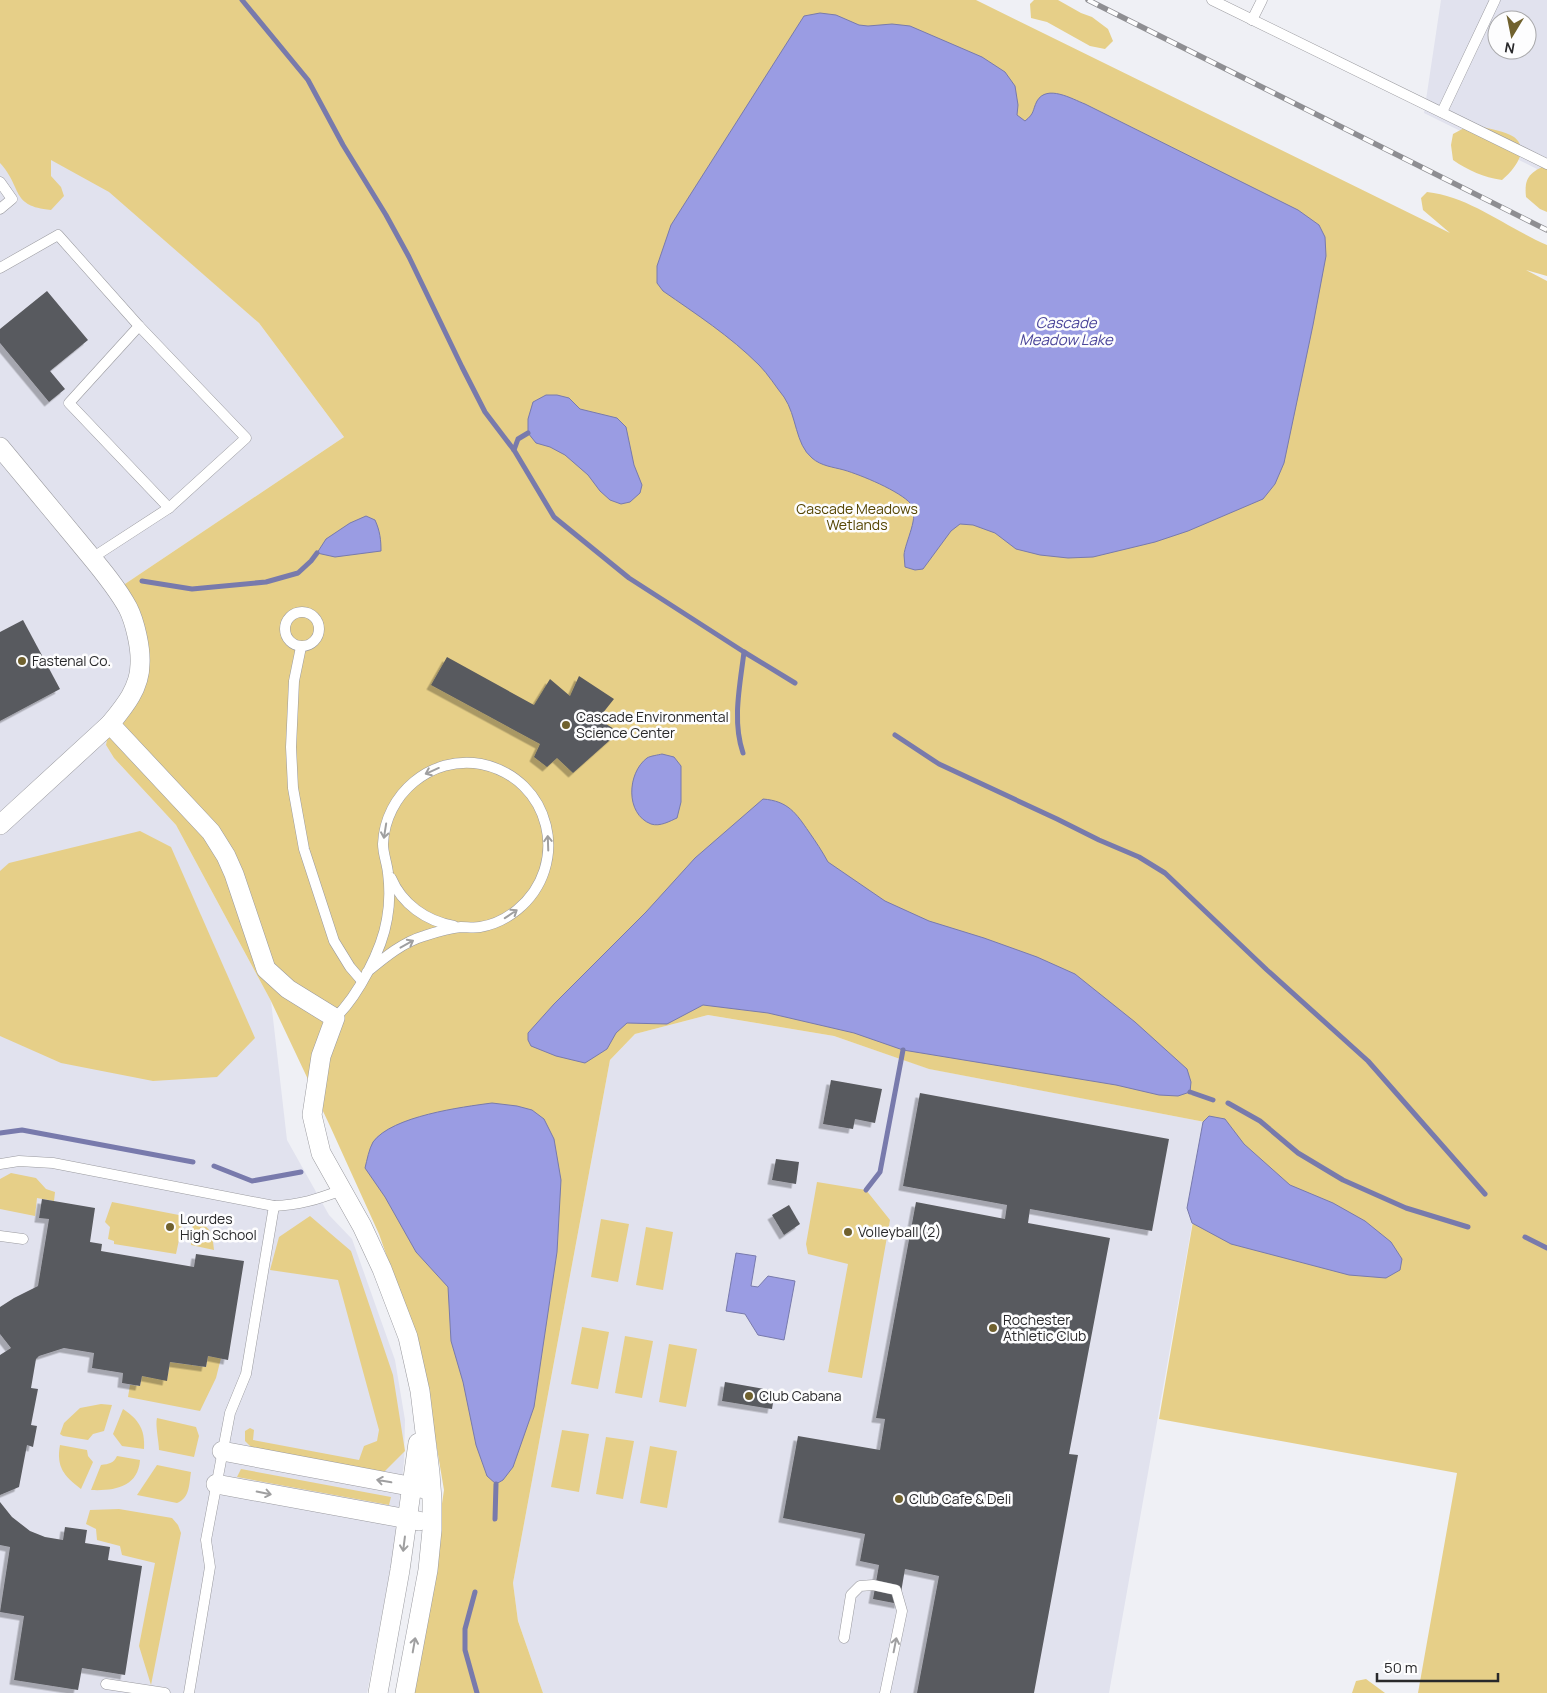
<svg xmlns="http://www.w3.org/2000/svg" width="1547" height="1693" font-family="Manrope,sans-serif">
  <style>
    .built { fill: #e1e2ee; fill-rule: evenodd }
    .green { fill: #e6cf88 }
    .water { fill: #9a9ce3; stroke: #787aac }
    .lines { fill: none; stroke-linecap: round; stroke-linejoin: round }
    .stream { stroke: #787aac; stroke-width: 5 }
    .building { fill: #595a5e; filter: url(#shadow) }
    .service-casing { stroke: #9a9a9f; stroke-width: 11 }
    .minor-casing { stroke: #9a9a9f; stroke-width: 20 }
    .service { stroke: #fff; stroke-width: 10 }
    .minor { stroke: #fff; stroke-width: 19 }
    .rail-casing { stroke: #8e8e92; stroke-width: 5.5 }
    .rail { stroke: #fdfdfe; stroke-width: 4; stroke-dasharray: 11; stroke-linecap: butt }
    .oneway { stroke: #9f9fa0 }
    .poi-dot { fill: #70612e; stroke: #fdfdfe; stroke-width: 2 }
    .labels { text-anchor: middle; stroke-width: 5; stroke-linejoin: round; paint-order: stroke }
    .park-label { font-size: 14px; fill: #554502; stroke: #fdfdfe }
    .poi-label { font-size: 14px; fill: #29292b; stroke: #fdfdfe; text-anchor: start }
    .water-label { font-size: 15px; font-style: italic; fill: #4c479b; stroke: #fdfdfe }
  </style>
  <defs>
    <filter id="shadow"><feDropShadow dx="-4.5" dy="4.5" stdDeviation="0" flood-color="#0004"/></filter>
  </defs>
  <rect width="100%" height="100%" fill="#eff0f5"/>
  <!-- built -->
  <g class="built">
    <path d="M 1441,0 L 1547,0 L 1547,174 L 1424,113 ZM 1497,20 L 1527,20 L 1527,50 L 1497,50 Z"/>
    <path d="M 0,131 L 109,191 L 259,323 L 344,437 L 116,590 L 139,647 L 106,745 L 114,758 L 176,825 L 271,1001 L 287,1140 L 329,1215 L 352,1239 L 395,1360 L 405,1420 L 404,1462 L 393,1556 L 367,1693 L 0,1693 Z"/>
    <path d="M 708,1015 L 834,1036 L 930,1069 L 1210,1123 L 1109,1693 L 543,1693 L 518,1621 L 513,1583 L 610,1060 L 635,1034 Z"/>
  </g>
  <!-- green -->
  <g class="green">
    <path d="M 0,0 L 976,0 L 1450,233 L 1423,210 L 1421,198 L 1427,192 C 1471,197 1507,228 1547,245 L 1547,276 L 1526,270 L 1547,281 L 1547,1693 L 1418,1693 L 1457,1473 L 1159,1419 L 1210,1123 L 929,1069 L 834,1036 L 708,1015 L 635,1034 L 610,1060 L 513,1583 L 518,1621 L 543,1693 L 414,1693 L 444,1490 L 421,1354 L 379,1234 L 330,1126 L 271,1001 L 176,825 L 114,758 L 106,745 L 110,724 L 139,674 L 116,590 L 344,437 L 259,323 L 109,192 L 51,160 L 51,176 L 61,187 L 64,196 L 51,210 C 10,206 23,188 0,163 Z"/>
    <path d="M 1034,0 L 1058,0 L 1081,13 L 1092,17 L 1108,29 L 1113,41 L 1105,49 L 1090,46 L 1047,22 L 1031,18 L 1030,4 Z"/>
    <path d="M 1479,126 C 1490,129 1505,131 1514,137 C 1531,150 1513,171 1502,180 C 1483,177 1469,171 1453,160 L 1451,145 L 1453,134 L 1466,127 Z"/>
    <path d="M 1546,165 L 1547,165 L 1547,212 L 1540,209 L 1526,197 C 1524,178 1529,173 1546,165 Z"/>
    <path d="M 140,831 L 171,847 L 255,1038 L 217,1077 L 153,1081 L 61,1063 L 0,1036 L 0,871 L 9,863 Z"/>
    <path d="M 11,1173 L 36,1178 L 46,1189 L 55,1192 L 54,1201 L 37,1198 L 35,1216 L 0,1209 L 0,1179 Z"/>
    <path d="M 817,1182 L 866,1190 L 890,1220 L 862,1378 L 828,1372 L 848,1264 L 808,1254 L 806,1244 Z"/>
    <path d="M 112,1202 L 184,1216 L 176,1254 L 114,1244 L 114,1241 L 108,1239 L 110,1227 L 105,1222 Z"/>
    <path d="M 310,1216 L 351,1251 L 393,1375 L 405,1451 L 384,1472 L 253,1449 L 245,1441 L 245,1431 L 250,1428 L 254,1430 L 253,1440 L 359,1460 L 364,1446 L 377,1441 L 379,1430 L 338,1280 L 270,1270 L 279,1237 Z"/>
    <path d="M 601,1219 L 629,1224 L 618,1282 L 591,1277 Z"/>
    <path d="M 193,1221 C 211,1226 212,1232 214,1250 L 191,1245 Z"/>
    <path d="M 646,1227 L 673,1232 L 663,1290 L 636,1285 Z"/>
    <path d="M 582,1327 L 609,1332 L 598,1389 L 571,1384 Z"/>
    <path d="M 625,1336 L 653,1341 L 642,1398 L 615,1393 Z"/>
    <path d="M 669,1344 L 697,1349 L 686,1407 L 659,1402 Z"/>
    <path d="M 208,1356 L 221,1358 L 216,1378 L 200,1411 L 128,1397 L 130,1385 L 140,1386 L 142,1376 L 167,1380 L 170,1362 L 206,1367 Z"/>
    <path d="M 101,1404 L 112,1405 L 104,1431 L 93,1434 L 88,1440 L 63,1436 L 60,1434 L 64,1423 L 80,1408 Z"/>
    <path d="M 123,1409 C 139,1420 145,1429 144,1449 L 122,1446 L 113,1434 Z"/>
    <path d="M 157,1418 L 196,1427 L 199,1436 L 194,1457 L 159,1450 C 159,1442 155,1425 157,1418 Z"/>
    <path d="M 562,1430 L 589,1434 L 579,1492 L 551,1487 Z"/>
    <path d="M 606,1437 L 634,1441 L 623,1499 L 596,1494 Z"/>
    <path d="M 60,1445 L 87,1450 L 88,1456 L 93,1462 L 81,1489 C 64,1476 56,1467 60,1445 Z"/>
    <path d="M 650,1446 L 677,1451 L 667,1508 L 640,1503 Z"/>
    <path d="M 117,1456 L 140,1460 C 138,1487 115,1491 91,1490 L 101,1465 C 109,1464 114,1463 117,1456 Z"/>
    <path d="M 157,1465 L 191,1472 C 189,1484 190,1498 177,1503 L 137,1495 Z"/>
    <path d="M 241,1469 L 391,1497 L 389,1505 L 237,1477 Z"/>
    <path d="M 119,1509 L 172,1518 L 178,1525 L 181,1533 L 151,1685 L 139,1646 L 155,1563 L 122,1555 L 120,1546 L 97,1540 L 96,1529 L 86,1524 L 90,1510 Z"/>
    <path d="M 1366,1679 L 1385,1693 L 1352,1693 L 1356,1681 Z"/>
  </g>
  <!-- water -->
  <g class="water">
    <path d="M 820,13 L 836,15 L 859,25 L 868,26 L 892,24 L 910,26 L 982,57 L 1005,72 L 1015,86 L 1018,105 L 1017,115 L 1025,121 C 1035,113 1032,111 1037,101 C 1047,84 1072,99 1085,104 L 1298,210 L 1319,225 L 1325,237 L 1326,256 L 1313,325 L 1284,463 L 1275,484 L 1263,499 L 1188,531 L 1155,542 L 1093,557 L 1068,558 L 1040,555 L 1016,549 L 995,533 L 973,525 L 960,524 L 951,531 L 923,569 L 915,570 L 905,567 C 905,563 904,559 904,555 C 905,542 920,516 911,504 C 900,491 861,475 844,470 C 833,467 821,466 812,458 C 795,444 797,416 784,397 C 776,387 768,374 759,365 C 730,336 696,314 663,291 L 657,283 L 657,266 L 671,225 L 804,16 Z"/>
    <path d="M 546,395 L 557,395 L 569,398 L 580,409 L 617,418 L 626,427 L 634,465 L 642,485 L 640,493 L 630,502 L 621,504 L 610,500 L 600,491 L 588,475 L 565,455 L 550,447 L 536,443 L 528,433 L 528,419 L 533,402 Z"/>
    <path d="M 366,516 L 375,520 C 380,531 381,540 381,551 L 335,557 L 317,553 L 326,539 L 350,523 Z"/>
    <path d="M 662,754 L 674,757 L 681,766 L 681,802 L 677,818 C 670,821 660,827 651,824 C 625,814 627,773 647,758 C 650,756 658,755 662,754 Z"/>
    <path d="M 763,799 C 788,801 796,813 809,832 C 816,842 822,851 828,862 L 885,901 L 929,921 L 984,938 L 1037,957 L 1075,974 L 1135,1022 L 1187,1069 L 1191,1082 L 1190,1092 L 1178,1096 L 1159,1095 L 1116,1085 L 903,1050 L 854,1033 L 768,1013 L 703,1005 L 667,1024 L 627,1023 L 616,1033 L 607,1049 L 585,1063 L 556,1056 L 531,1046 L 528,1040 L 528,1033 L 554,1004 L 646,912 L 695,858 Z"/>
    <path d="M 492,1103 L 517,1106 L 532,1110 L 544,1119 L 554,1139 L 561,1180 L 557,1252 L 534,1407 L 513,1467 L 503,1480 L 496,1484 L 487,1476 L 476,1445 L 463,1382 L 451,1341 L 448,1287 L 416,1252 L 385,1197 L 365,1168 C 367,1160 369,1149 373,1142 C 392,1116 462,1107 492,1103 Z"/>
    <path d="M 1209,1116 L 1225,1119 L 1244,1144 L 1290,1185 L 1333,1203 L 1365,1221 L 1391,1242 L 1402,1259 L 1400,1270 L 1386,1278 L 1349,1275 L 1231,1244 L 1192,1223 L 1187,1208 L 1203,1122 Z"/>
    <path d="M 736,1253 L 756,1256 L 751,1286 L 758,1287 L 768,1276 L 795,1281 L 784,1340 L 758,1335 L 745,1314 L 726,1311 Z"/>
  </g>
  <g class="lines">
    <!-- stream -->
    <g class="stream">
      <path d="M 242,0 L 308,80 L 343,145 L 386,215 L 409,257 L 462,367 L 485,412 L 514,450 L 554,517 L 629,578 L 744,652 L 795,683"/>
      <path d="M 514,450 L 518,439 L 528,433"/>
      <path d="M 142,581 L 192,589 L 266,582 L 298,573 L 311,561 L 317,553"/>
      <path d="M 895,735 L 939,764 L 1057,819 L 1099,840 L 1139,857 L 1165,873 L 1267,970 L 1368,1061 L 1485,1194"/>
      <path d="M 743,753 C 732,721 740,685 744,652"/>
      <path d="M 1190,1092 L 1213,1100"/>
      <path d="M 1228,1103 L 1260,1121 L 1298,1153 L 1343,1180 L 1406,1208 L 1468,1227"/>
      <path d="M 0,1133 L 22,1130 L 193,1162"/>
      <path d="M 214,1166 L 252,1181 L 301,1172"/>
      <path d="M 866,1190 L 880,1172 L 903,1050"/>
      <path d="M 1525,1237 L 1547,1248"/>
      <path d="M 495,1519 L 496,1484"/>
      <path d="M 475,1592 L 465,1629 L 465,1650 L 477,1693"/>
    </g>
  </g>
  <!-- building -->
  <g class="building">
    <path d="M 47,291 L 88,340 L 50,371 L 65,389 L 49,402 L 0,343 L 0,329 Z"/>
    <path d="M 23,620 L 60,689 L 0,721 L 0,632 Z"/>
    <path d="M 447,657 L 534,705 L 550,679 L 570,696 L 579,676 L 614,699 L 598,719 L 619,732 L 573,773 L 557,758 L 547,767 L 534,757 L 540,744 L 431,685 Z"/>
    <path d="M 831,1080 L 882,1089 L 875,1123 L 855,1119 L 853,1129 L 823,1124 Z"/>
    <path d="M 920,1093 L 1169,1139 L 1152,1231 L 1030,1209 L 1028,1223 L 1110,1238 L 1069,1454 L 1078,1455 L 1034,1693 L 917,1693 L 939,1576 L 905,1569 L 899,1604 L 873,1599 L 879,1565 L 860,1561 L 865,1534 L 783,1518 L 798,1436 L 880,1450 L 885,1419 L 876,1418 L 916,1202 L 1005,1219 L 1007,1205 L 903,1186 Z"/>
    <path d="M 776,1159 L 799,1162 L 796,1184 L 772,1180 Z"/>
    <path d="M 42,1199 L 95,1208 L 90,1242 L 102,1244 L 101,1251 L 194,1267 L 196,1254 L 244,1261 L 228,1360 L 208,1356 L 206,1367 L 170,1362 L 167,1381 L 142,1376 L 140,1386 L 122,1383 L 123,1373 L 92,1368 L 94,1353 L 64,1348 L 39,1356 L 36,1359 L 31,1388 L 38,1389 L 31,1425 L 37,1426 L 33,1447 L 27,1445 L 19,1487 L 0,1495 L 0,1355 L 11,1348 L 0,1334 L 0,1307 L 14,1298 L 38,1286 L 49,1219 L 39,1218 Z"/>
    <path d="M 789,1205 L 800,1224 L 784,1235 L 772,1215 Z"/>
    <path d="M 725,1382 L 775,1391 L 772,1409 L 722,1401 Z"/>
    <path d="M 0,1502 L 12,1517 L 30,1531 L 45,1537 L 63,1540 L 65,1527 L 87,1530 L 85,1543 L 110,1547 L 108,1560 L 142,1566 L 125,1675 L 82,1668 L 78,1690 L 14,1680 L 24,1616 L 0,1612 L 10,1547 L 0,1545 Z"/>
  </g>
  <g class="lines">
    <defs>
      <g id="service">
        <path d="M 1212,0 L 1547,164"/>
        <path d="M 1252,20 L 1262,0"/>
        <path d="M 1442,112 L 1495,0"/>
        <path d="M 0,182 L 12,199 L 0,209"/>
        <path d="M 0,268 L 58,235 L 139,326 L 246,438 L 169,508 L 92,558"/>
        <path d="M 139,326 L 69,403 L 169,508"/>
        <circle cx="302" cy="629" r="17"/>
        <path d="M 301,647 L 294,681 L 291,747 L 293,788 L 304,849 L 334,941 L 350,967 L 362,981"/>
        <path d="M 391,878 C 402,904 426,921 454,926"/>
        <path d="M 335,1018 C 358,996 382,950 387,919 C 390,903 390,889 388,873 C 387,863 383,854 383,844 C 385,794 431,755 481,764 C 551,778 572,865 517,910 C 507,918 493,925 480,927 C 474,928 467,927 461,927 C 449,928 436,932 424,936 C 403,942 384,958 367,972"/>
        <path d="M 0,1164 L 19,1161 L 53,1163 L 274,1206 C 300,1205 318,1199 342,1190"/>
        <path d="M 0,1236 L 23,1239"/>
        <path d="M 844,1638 L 851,1595 L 860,1586 L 873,1585 L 896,1590 L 902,1611 L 885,1693"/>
        <path d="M 106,1684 L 165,1693"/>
        <path d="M 189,1693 L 210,1567 L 206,1540 L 230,1413 L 246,1374 L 274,1206"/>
      </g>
      <g id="minor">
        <path d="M 0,447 C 26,478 52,510 78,541 C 95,562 115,584 128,608 C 135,622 141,648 140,664 C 140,688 124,707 110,724 L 0,825"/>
        <path d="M 110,724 L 211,832 L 226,856 L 234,874 L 266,969 L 288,989 L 335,1018 L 321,1056 L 312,1115 L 321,1153 L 362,1226 L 382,1269 L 408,1337 L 420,1391 L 430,1473 L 432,1500 L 432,1530 L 428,1570 L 405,1693"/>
        <path d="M 222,1451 L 425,1489"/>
        <path d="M 216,1484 L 419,1521"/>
        <path d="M 378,1693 L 400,1570 L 418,1443"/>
      </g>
    </defs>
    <!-- service casing -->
    <use href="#service" class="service-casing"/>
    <!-- minor casing -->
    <use href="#minor" class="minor-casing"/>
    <!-- service -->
    <use href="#service" class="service"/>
    <!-- minor -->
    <use href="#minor" class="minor"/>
    <defs>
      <path id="rail" d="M 1088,0 L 1547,230"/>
    </defs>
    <!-- rail casing -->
    <use href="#rail" class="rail-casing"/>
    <!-- rail -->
    <use href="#rail" class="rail"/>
  </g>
  <!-- one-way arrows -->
  <defs><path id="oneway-shaft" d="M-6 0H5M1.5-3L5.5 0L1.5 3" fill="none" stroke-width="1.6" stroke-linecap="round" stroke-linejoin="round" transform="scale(1.25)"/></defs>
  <g class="oneway">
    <use href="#oneway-shaft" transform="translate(432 771) rotate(156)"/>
    <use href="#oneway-shaft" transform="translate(385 831) rotate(99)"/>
    <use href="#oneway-shaft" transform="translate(548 843) rotate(-92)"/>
    <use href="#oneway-shaft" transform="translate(511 914) rotate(-34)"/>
    <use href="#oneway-shaft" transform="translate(407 944) rotate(-29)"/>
    <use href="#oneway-shaft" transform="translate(384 1481) rotate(-170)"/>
    <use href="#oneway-shaft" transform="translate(264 1493) rotate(11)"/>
    <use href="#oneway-shaft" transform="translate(404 1544) rotate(97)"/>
    <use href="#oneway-shaft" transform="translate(414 1645) rotate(-80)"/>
    <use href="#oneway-shaft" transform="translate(895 1645) rotate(-79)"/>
  </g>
  <!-- markers -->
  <g class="poi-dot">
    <circle cx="22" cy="661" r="5"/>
    <circle cx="566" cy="725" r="5"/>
    <circle cx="170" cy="1227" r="5"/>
    <circle cx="848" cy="1232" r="5"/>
    <circle cx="993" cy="1328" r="5"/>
    <circle cx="749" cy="1396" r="5"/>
    <circle cx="899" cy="1499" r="5"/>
  </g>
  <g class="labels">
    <!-- park labels -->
    <g class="park-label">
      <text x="857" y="514">Cascade Meadows<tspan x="857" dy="16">Wetlands</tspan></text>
    </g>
    <!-- poi labels -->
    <g class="poi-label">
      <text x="32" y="666">Fastenal Co.</text>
      <text x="576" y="722">Cascade Environmental<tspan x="576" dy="16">Science Center</tspan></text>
      <text x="180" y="1224">Lourdes<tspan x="180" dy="16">High School</tspan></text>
      <text x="858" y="1237">Volleyball (2)</text>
      <text x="1003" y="1325">Rochester<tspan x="1003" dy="16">Athletic Club</tspan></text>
      <text x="759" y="1401">Club Cabana</text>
      <text x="909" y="1504">Club Cafe &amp; Deli</text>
    </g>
    <!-- water labels -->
    <g class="water-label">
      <text x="1066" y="328">Cascade<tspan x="1066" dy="17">Meadow Lake</tspan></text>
    </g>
  </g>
  <!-- north arrow -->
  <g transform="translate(1512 35) rotate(190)"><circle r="24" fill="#fdfdfe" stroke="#a8a8aa"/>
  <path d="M0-4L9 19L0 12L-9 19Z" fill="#70612e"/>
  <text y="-8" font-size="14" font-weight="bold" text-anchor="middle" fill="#29292b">N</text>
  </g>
  <!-- scale -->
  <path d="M1377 1673v8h121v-8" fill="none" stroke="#29292b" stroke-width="2.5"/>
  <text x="1384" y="1673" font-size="15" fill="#29292b" stroke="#fdfdfe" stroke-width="4" paint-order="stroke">50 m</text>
</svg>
